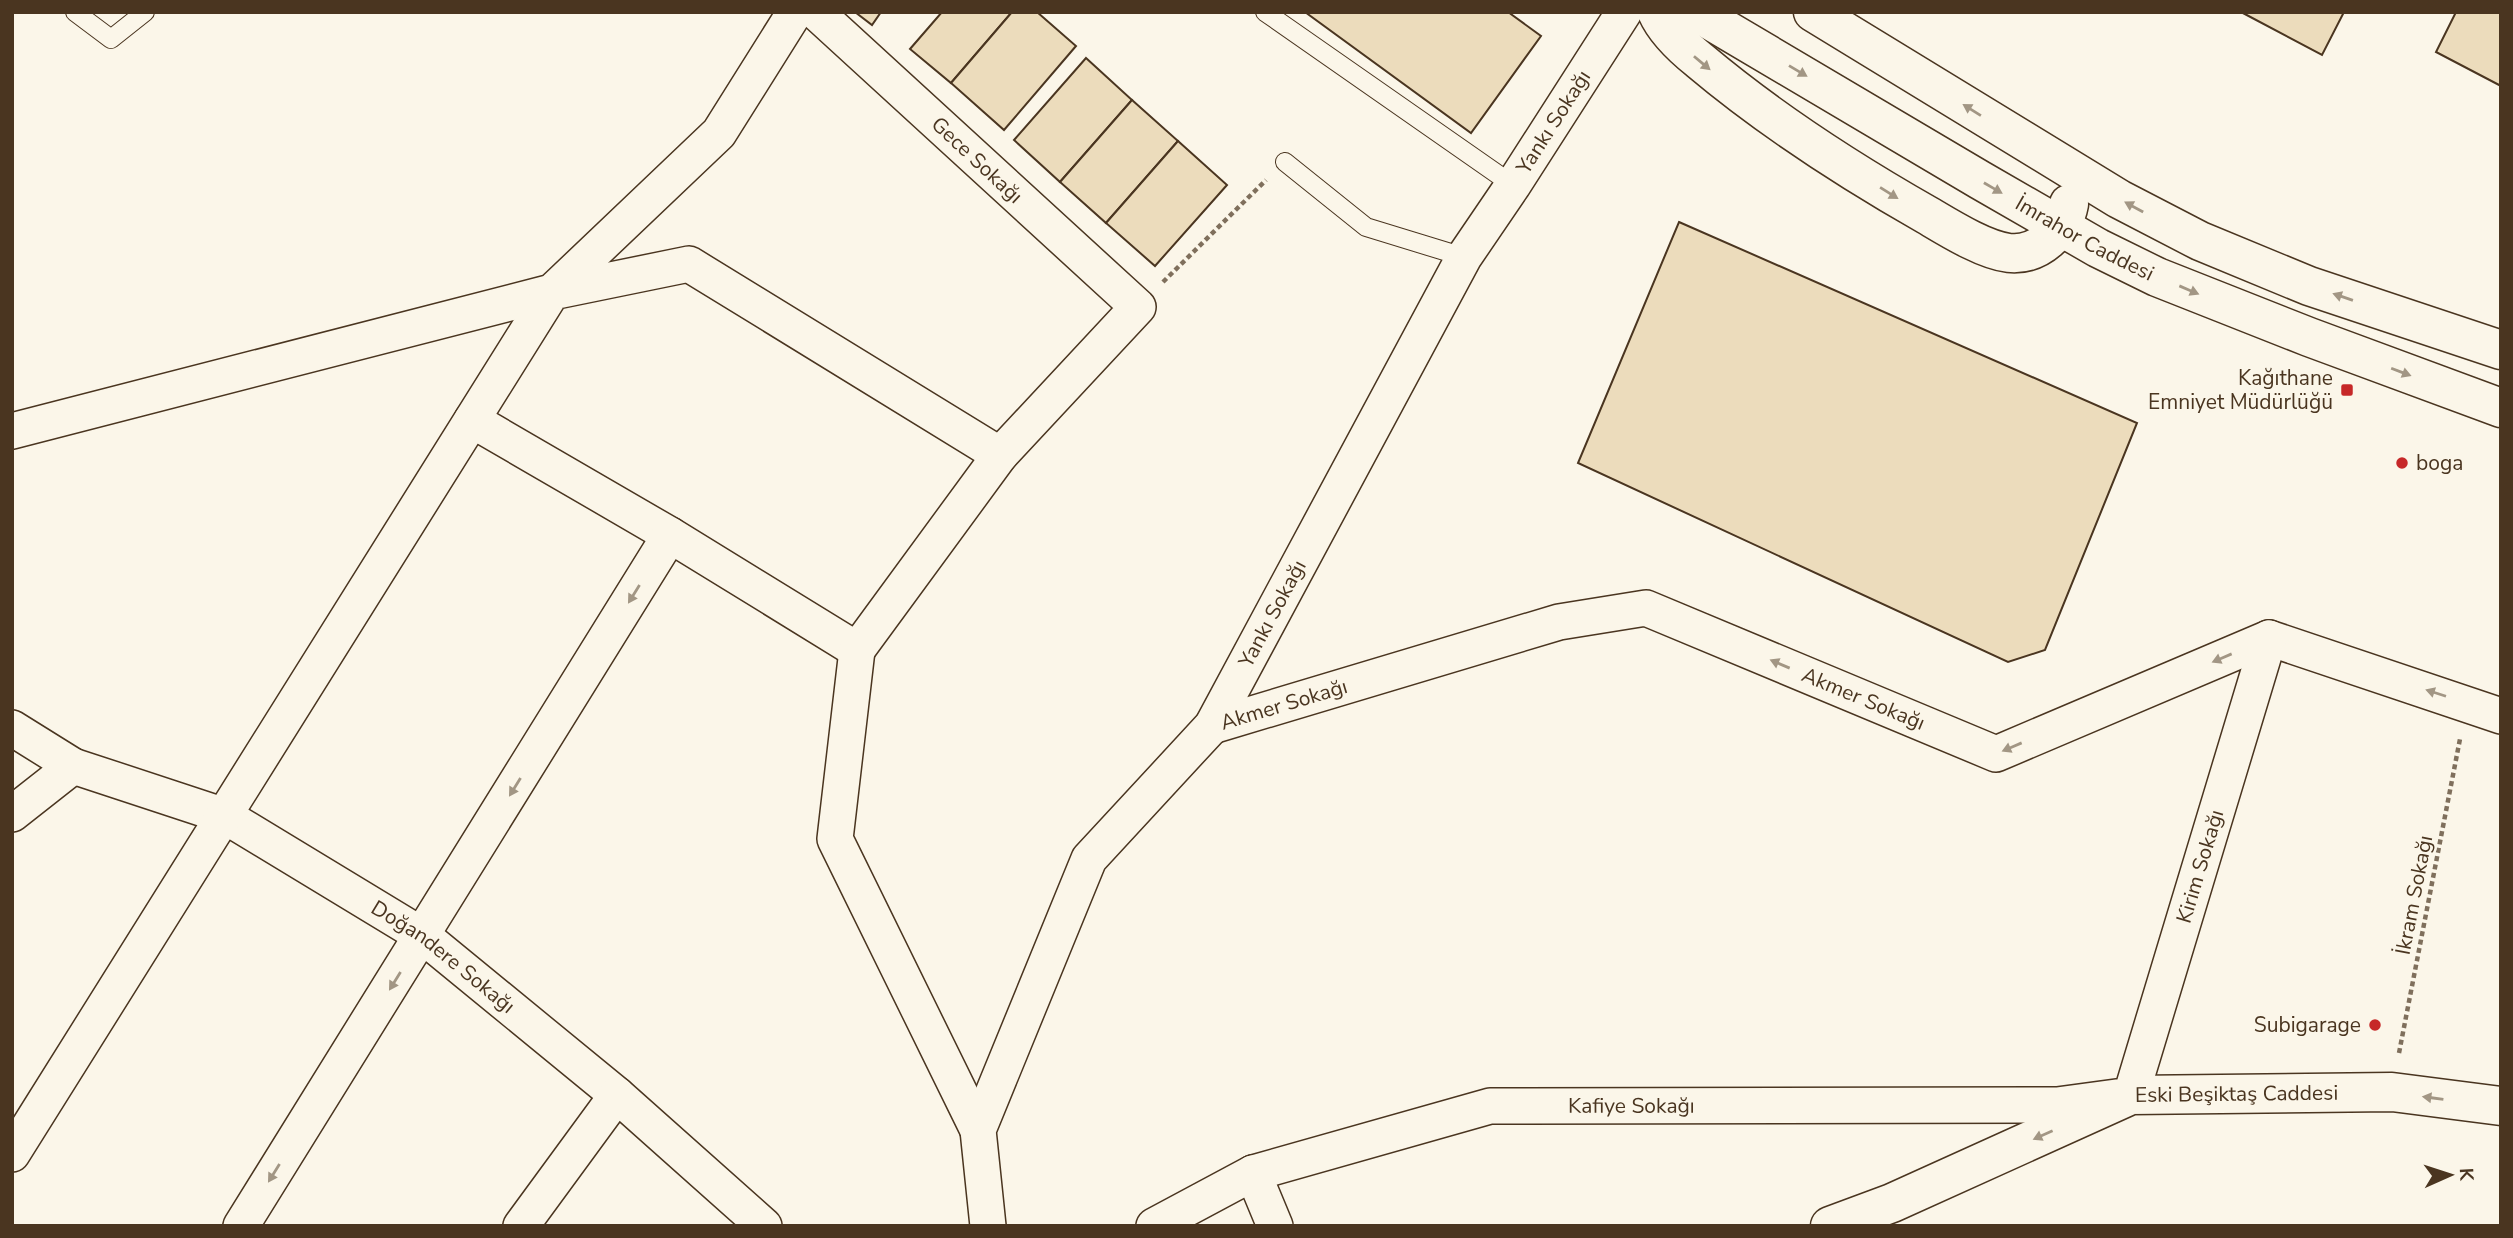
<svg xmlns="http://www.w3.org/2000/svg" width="2513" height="1238" font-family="'Nunito Sans',sans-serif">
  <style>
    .building { fill: #ecdcbc; stroke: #4a3520; stroke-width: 2 }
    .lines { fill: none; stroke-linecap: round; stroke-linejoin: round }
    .lane-casing { stroke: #4a3520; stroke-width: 20 }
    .street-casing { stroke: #4a3520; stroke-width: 38 }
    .secondary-casing { stroke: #4a3520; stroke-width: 41 }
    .primary-casing { stroke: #4a3520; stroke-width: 41 }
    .path { stroke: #7f6f5c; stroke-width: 4.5; stroke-dasharray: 5 3.5; stroke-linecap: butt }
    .lane { stroke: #fbf6e9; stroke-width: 18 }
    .street { stroke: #fbf6e9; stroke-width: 35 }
    .secondary { stroke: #fbf6e9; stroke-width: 38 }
    .primary { stroke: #fbf6e9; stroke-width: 38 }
    .oneway { fill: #a29684 }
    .poi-dot { fill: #c62828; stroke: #fbf6e9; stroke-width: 2.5 }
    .labels { text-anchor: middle; stroke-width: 5; stroke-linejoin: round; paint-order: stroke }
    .street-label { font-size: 21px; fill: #4a3520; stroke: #fbf6e9 }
    .poi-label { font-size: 21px; fill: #4a3520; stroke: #fbf6e9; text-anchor: end }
  </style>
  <rect width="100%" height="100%" fill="#fbf6e9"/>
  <!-- building -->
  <g class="building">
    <path d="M 855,12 L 881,12 L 872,25 Z"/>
    <path d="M 942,12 L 1012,12 L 951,83 L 910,49 Z"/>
    <path d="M 1012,12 L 1037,12 L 1076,46 L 1004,130 L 951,83 Z"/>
    <path d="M 1305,12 L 1508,12 L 1541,36 L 1471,133 Z"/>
    <path d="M 2241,12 L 2344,12 L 2322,55 Z"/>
    <path d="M 2456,12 L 2501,12 L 2501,86 L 2436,52 Z"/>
    <path d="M 1086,58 L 1132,100 L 1060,182 L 1014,140 Z"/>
    <path d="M 1132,100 L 1178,141 L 1106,223 L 1060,182 Z"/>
    <path d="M 1178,141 L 1227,185 L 1155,266 L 1106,223 Z"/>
    <path d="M 1679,222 L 2137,423 L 2045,650 L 2008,662 L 1578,463 Z"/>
  </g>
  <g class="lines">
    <defs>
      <g id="lane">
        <path d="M 75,12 L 111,39 L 145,12"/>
        <path d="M 1265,12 L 1513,185"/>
        <path d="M 1285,162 L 1366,227 L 1464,257"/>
      </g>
      <g id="street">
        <path d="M 472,420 L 670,535 L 857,650 L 1000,455 L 1138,307 L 816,12"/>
        <path d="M 12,431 L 552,292 L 719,133 L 795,12"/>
        <path d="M 857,650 L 835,839 L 978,1130"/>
        <path id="s1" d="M 1212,726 L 1559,622 L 1646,608 L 1996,754 L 2269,638 L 2501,716"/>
        <path d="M 12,728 L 73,766 L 12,814"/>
        <path id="s2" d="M 73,766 L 225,816 L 423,936 L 617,1095 L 764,1226"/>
        <path d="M 12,1154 L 552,292 L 689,264 L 1000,455"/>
        <path d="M 1253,1173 L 1275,1226"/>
        <path d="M 241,1226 L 670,535"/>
        <path d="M 521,1226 L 617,1095"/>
        <path id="s3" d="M 988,1226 L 978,1130 L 1089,859 L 1212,726 L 1464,257 L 1513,185 L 1624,12"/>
        <path id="s4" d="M 1154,1226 L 1253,1173 L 1490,1106 L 2057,1105 L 2131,1095 L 2269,638"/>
      </g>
      <g id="secondary">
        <path id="s5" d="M 1830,1226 L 1892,1203 L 2131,1095 L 2392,1092 L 2501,1106"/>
      </g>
      <g id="primary">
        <path d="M 1657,12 C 1665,30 1684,48 1699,60 C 1769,119 1848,170 1927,215 C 1949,228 1984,250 2009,253 C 2039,256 2064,231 2069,204"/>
        <path id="s6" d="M 1696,12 L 1980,180 L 2098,248 L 2157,277 L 2309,337 L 2501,408"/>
        <path d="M 1813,12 L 2119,199 L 2200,241 L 2309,286 L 2501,350"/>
      </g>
    </defs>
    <!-- lane casing -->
    <use href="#lane" class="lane-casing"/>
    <!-- street casing -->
    <use href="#street" class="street-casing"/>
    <!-- secondary casing -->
    <use href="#secondary" class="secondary-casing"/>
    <!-- primary casing -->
    <use href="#primary" class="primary-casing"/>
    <!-- path -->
    <g class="path">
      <path d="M 1163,282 L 1266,180"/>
      <path d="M 2399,1053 L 2460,739"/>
    </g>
    <!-- lane -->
    <use href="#lane" class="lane"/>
    <!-- street -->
    <use href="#street" class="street"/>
    <!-- secondary -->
    <use href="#secondary" class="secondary"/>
    <!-- primary -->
    <use href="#primary" class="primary"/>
  </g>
  <!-- one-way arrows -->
  <defs><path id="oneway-solid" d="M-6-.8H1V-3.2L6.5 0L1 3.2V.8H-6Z" transform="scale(1.75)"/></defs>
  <g class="oneway">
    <use href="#oneway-solid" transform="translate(1702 63) rotate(40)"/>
    <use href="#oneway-solid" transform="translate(1798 71) rotate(31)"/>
    <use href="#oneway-solid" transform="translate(1972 110) rotate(-148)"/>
    <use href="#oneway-solid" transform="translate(1993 188) rotate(30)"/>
    <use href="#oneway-solid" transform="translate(1889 193) rotate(32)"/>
    <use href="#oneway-solid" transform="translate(2134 207) rotate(-151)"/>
    <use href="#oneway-solid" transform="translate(2189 290) rotate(23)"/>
    <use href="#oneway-solid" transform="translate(2343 297) rotate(-161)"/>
    <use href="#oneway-solid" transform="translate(2401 372) rotate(21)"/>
    <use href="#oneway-solid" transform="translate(634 594) rotate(122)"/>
    <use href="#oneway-solid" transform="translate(2222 658) rotate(157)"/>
    <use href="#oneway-solid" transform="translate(1780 664) rotate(-157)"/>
    <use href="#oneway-solid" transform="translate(2436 693) rotate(-162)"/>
    <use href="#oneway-solid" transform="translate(2012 747) rotate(157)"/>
    <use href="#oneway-solid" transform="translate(515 787) rotate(122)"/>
    <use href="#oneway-solid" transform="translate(395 981) rotate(122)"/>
    <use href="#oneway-solid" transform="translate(2433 1098) rotate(-172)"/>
    <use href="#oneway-solid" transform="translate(2043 1135) rotate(156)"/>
    <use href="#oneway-solid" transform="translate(274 1173) rotate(122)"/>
  </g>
  <!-- markers -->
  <g class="poi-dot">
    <rect x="2340" y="383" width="14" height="14" rx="3.5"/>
    <circle cx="2402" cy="463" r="7"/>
    <circle cx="2375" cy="1025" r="7"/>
  </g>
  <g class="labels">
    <!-- street labels -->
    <g class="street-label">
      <text dy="7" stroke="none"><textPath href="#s3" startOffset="1265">Yankı Sokağı</textPath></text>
      <text transform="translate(977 160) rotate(43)" y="7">Gece Sokağı</text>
      <text dy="7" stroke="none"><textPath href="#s6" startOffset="450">İmrahor Caddesi</textPath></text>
      <text dy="7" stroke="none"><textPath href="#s3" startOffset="698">Yankı Sokağı</textPath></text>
      <text dy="7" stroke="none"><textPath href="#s1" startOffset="686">Akmer Sokağı</textPath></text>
      <text dy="7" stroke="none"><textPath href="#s1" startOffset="75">Akmer Sokağı</textPath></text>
      <text dy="7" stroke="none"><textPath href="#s4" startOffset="1239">Kirim Sokağı</textPath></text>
      <text transform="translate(2414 895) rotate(-79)" y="7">İkram Sokağı</text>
      <text dy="7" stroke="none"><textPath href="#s2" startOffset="420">Doğandere Sokağı</textPath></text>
      <text dy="7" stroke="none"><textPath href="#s5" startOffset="434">Eski Beşiktaş Caddesi</textPath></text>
      <text dy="7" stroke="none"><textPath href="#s4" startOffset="500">Kafiye Sokağı</textPath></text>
    </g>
    <!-- poi labels -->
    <g class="poi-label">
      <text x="2333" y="385">Kağıthane<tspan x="2333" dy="24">Emniyet Müdürlüğü</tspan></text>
      <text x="2416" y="470" text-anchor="start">boga</text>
      <text x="2361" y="1032">Subigarage</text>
    </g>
  </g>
  <!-- border -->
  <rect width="2513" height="1238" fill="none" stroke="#4a3520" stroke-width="28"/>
  <!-- north arrow -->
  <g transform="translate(2450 1175) rotate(87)" stroke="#fbf6e9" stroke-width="5" paint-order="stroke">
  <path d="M0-5L12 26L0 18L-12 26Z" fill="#4a3520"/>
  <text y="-10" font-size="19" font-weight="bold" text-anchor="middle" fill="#4a3520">K</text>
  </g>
</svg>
